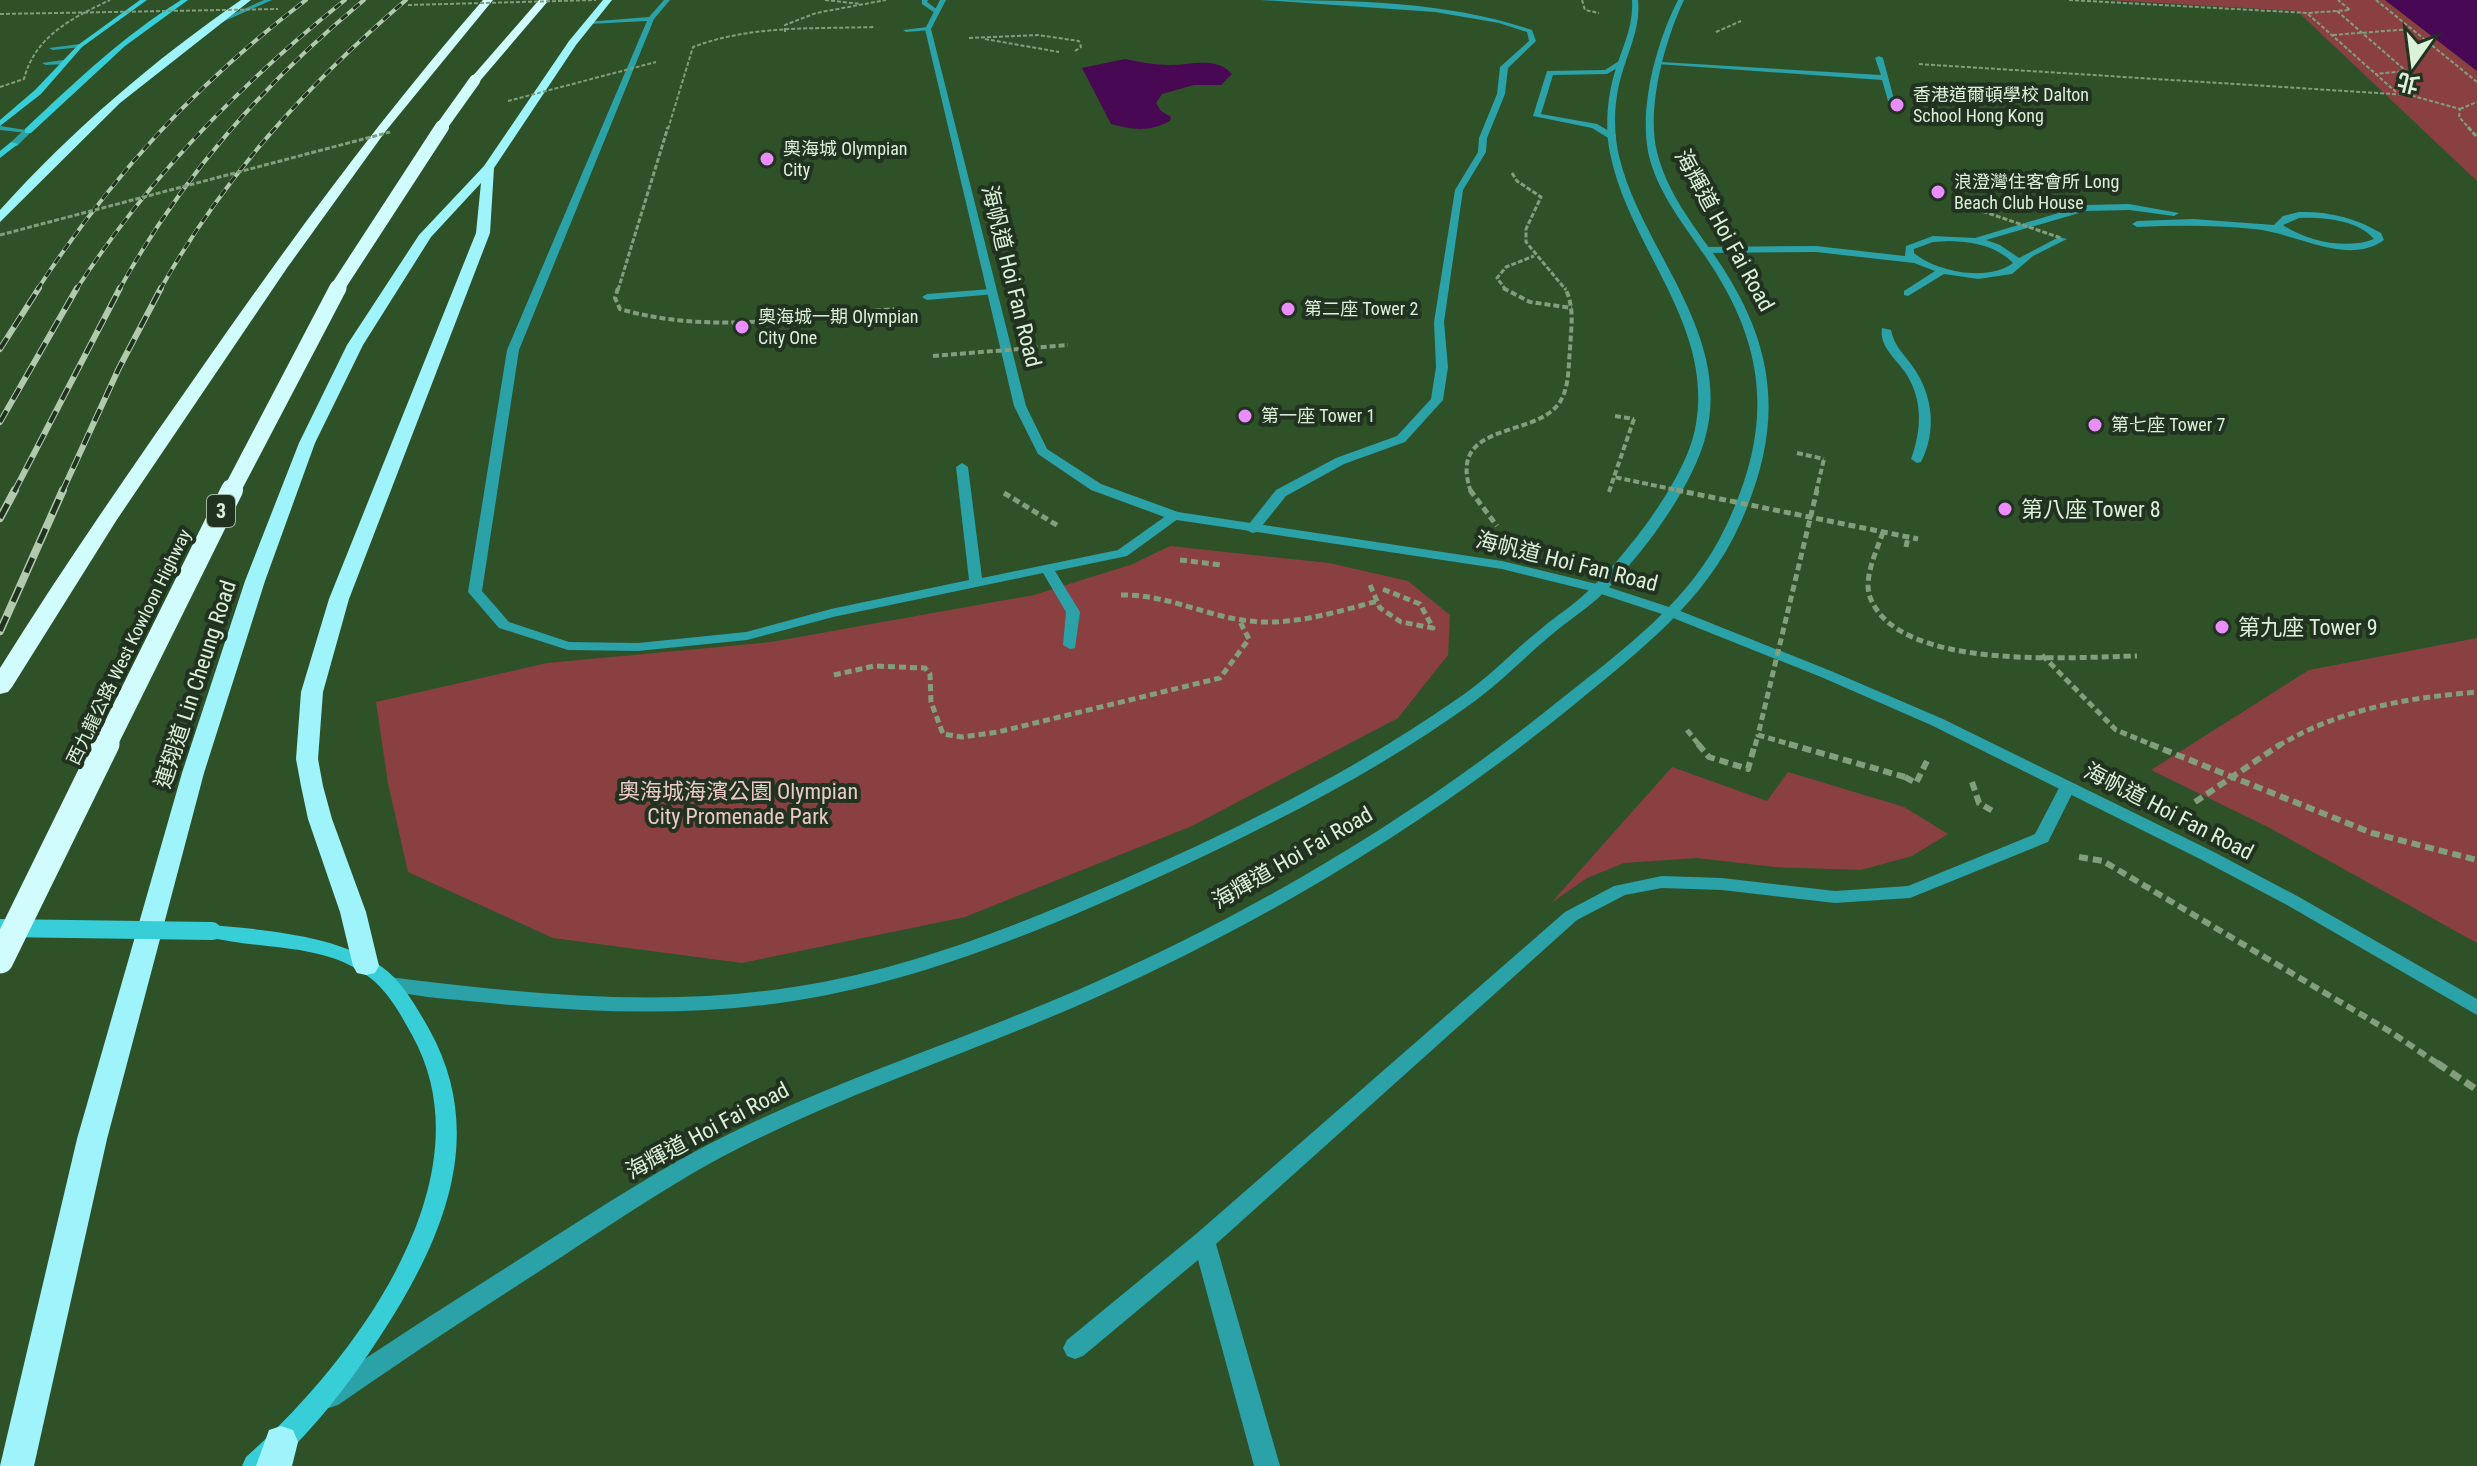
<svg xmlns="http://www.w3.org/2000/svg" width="2477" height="1466" font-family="'Roboto Condensed','Noto Sans TC',sans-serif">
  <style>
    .green { fill: #8a4041 }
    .water { fill: #480853 }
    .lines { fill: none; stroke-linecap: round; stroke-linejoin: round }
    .path-far5 { stroke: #829e7d; stroke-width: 2; stroke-dasharray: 4 2; stroke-linecap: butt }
    .path-far4 { stroke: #829e7d; stroke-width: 3; stroke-dasharray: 5 2; stroke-linecap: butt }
    .path-far3 { stroke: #829e7d; stroke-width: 4; stroke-dasharray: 6 3; stroke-linecap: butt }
    .path-far2 { stroke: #829e7d; stroke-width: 5; stroke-dasharray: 7 4; stroke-linecap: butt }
    .path-far1 { stroke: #829e7d; stroke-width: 6; stroke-dasharray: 9 5; stroke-linecap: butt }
    .path { stroke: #829e7d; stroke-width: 7; stroke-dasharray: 11 6; stroke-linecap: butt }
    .service { fill: #2ba1a8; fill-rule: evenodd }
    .pedestrian { fill: #2ba1a8; fill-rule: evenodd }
    .minor { fill: #2ba1a8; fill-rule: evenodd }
    .tertiary { fill: #2ba1a8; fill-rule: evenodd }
    .secondary { fill: #37ced7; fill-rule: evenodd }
    .trunk { fill: #9ef4fa; fill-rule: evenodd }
    .motorway { fill: #d0fcfe; fill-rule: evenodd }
    .rail-far2-casing { stroke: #b1caad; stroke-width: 4 }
    .rail-far1-casing { stroke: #b1caad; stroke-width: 6 }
    .rail-casing { stroke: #b1caad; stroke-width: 8 }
    .rail-far2 { stroke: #223220; stroke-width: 3; stroke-dasharray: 8; stroke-linecap: butt }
    .rail-far1 { stroke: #223220; stroke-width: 4; stroke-dasharray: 13; stroke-linecap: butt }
    .rail { stroke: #223220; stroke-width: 5; stroke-dasharray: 16; stroke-linecap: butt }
    .path-bridge-far4 { stroke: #829e7d; stroke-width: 2; stroke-dasharray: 4 2; stroke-linecap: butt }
    .path-bridge-far3 { stroke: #829e7d; stroke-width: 3; stroke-dasharray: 5 2; stroke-linecap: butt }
    .path-bridge-far2 { stroke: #829e7d; stroke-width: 4; stroke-dasharray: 6 3; stroke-linecap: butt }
    .path-bridge-far1 { stroke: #829e7d; stroke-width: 5; stroke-dasharray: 7 4; stroke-linecap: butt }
    .path-bridge { stroke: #829e7d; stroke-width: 6; stroke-dasharray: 9 5; stroke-linecap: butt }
    .secondary-bridge { stroke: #37ced7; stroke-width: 18 }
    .motorway-bridge-far4 { stroke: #d0fcfe; stroke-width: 11 }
    .motorway-bridge-far3 { stroke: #d0fcfe; stroke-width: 14 }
    .motorway-bridge-far2 { stroke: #d0fcfe; stroke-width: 17 }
    .motorway-bridge-far1 { stroke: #d0fcfe; stroke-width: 22 }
    .motorway-bridge { stroke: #d0fcfe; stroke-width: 27 }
    .poi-dot { fill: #eb8dfc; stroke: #223220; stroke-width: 3 }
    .labels { text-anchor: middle; stroke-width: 8; stroke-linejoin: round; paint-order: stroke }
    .far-poi-label { font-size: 18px; fill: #dcf1d9; stroke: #223220; text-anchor: start }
    .far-street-label { font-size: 18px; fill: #dcf1d9; stroke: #223220 }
    .shield { fill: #223220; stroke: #a4b8a2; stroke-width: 2 }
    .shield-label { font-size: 20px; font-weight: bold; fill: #dcf1d9 }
    .street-label { font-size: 22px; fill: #dcf1d9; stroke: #223220 }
    .poi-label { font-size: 22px; fill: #dcf1d9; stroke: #223220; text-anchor: start }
    .park-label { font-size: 22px; fill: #ebc9c7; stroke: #223220 }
  </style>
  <rect width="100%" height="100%" fill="#2e5128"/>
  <!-- green -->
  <g class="green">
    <path d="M 2109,0 L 2385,0 L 2477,71 L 2477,181 L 2297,11 Z"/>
    <path d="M 1170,546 L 1329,563 L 1408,581 L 1450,615 L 1448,655 L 1398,718 L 1192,826 L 965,917 L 742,963 L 553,938 L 408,872 L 388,783 L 376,702 L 547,663 L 771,642 L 1034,595 L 1133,564 Z"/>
    <path d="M 2477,638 L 2477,943 L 2268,827 L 2151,770 L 2309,670 Z"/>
    <path d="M 1672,767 L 1767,801 L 1788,772 L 1904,807 L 1948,834 L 1912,856 L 1861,870 L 1774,867 L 1697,858 L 1624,863 L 1587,878 L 1551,903 Z"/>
  </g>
  <!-- water -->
  <g class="water">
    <path d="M 2385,0 L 2477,0 L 2477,71 Z"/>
    <path d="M 1125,59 C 1140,62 1155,65 1170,65 C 1190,65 1217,56 1232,74 L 1221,85 L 1194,85 L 1162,94 L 1156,103 L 1161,111 L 1171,117 L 1170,121 C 1150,132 1132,130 1111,124 L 1082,68 Z"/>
  </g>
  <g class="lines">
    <!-- path-far5 -->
    <g class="path-far5">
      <path d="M 825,0 L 861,4"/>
      <path d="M 1582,0 L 1585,10 L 1599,13"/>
      <path d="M 2069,0 L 2308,13 L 2350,10 L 2338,0"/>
      <path d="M 2376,0 L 2477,82"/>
      <path d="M 2337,11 L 2406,71 L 2375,74"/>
      <path d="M 2308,14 L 2396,92"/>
      <path d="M 785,32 L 785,25 L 816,13 L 886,0"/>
      <path d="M 1716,32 L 1741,21"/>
      <path d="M 2333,35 L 2411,29"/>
      <path d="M 969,38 L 1038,35 L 1079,41 L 1081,47 L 1075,51"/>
      <path d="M 985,39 L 1059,52"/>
      <path d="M 1919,64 L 2409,95"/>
      <path d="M 2406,94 L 2460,109 L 2459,117 L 2470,129"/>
      <path d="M 2460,109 L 2477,102"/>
      <path d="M 668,129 L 693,47 C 751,25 813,29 874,27"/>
    </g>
    <!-- path-far4 -->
    <g class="path-far4">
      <path d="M 2468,127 L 2477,137"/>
      <path d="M 1512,173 L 1517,181 L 1541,197 L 1526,229 L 1526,242 L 1566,290"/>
      <path d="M 618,290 L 668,127"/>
      <path d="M 1506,290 L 1497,278 L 1506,267 L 1534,256"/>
    </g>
    <!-- path-far3 -->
    <g class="path-far3">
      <path d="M 618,288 L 615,298 L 620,309 C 709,335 803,317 894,309"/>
      <path d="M 1503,288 L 1530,302 L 1572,308"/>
      <path d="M 1615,416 L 1634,419"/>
      <path d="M 1797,453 L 1824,459"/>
      <path d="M 1471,492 C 1447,424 1527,437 1555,408 C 1570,393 1568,368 1570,349 C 1571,328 1575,307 1565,288"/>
      <path d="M 1609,492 L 1614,477"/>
    </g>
    <!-- path-far2 -->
    <g class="path-far2">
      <path d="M 1470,490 L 1497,526"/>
      <path d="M 1004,493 L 1060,527"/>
      <path d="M 1883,532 C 1877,550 1863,578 1870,597 C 1898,672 2072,657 2137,656"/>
      <path d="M 1906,547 L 1908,537"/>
      <path d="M 1180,560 L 1222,565"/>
      <path d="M 1370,585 L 1380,608 L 1401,622 L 1433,628 L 1420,604 L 1380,588"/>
      <path d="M 1121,595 C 1166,594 1205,616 1249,621 C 1293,626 1336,612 1378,601"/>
      <path d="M 2042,655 L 2116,730 L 2155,746"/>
      <path d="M 834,675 L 874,666 L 925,668 L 930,674 L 931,702 L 943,734 L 962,737 L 998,732 L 1220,678 L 1249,639 L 1239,620"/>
      <path d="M 1687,730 L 1700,746"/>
      <path d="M 1755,746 L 1758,735"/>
      <path d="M 2278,746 C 2340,709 2406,698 2477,692"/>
    </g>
    <!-- path-far1 -->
    <g class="path-far1">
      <path d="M 1698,744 L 1709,757 L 1748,769 L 1755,744"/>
      <path d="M 2150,744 L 2372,833 L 2477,860"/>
      <path d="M 1905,777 L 1916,783 L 1927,761"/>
      <path d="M 1972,782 L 1979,803 L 1996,813"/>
      <path d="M 2195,802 L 2281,744"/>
      <path d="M 2079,857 L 2103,861 L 2389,1031 L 2440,1065"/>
    </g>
    <!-- path -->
    <path class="path" d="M 2437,1063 L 2477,1090"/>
    <!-- service -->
    <g class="service">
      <path d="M 264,0 L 272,0 L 209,28 L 204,27 Z"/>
      <path d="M 922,0 L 928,0 L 927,2 L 939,11 L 939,13 L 935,13 L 922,4 Z"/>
      <path d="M 1261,0 C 1351,0 1446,1 1532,30 L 1536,41 L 1508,68 L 1505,94 L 1487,138 L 1486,152 L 1463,190 L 1444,322 L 1448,367 L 1443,400 L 1405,442 L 1344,464 L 1286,496 L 1257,532 L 1252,533 L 1245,529 L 1276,490 L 1336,458 L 1397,436 L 1431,399 L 1436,367 L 1434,322 L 1455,190 L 1478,152 L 1479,138 L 1497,94 L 1500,67 L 1529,41 L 1527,32 L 1499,23 L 1435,12 Z"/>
      <path d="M 928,27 L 930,30 L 906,32 L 903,30 Z"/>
      <path d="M 80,44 L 82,47 L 53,50 L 49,48 Z"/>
      <path d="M 1879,56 L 1883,58 L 1895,103 L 1888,101 L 1882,80 L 1657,64 L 1661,62 L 1881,75 L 1875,58 Z"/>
      <path d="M 63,60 L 66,64 L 46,65 L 42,63 Z"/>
      <path d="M 1619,61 L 1626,63 L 1607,74 L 1553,75 L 1541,114 L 1597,124 L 1616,135 L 1616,139 L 1610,139 L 1592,128 L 1533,116 L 1547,71 L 1605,70 Z"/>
      <path d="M 2129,204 L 2179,213 L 2174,216 L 2129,210 L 2086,211 L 1986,240 L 2000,245 L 2019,258 L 2059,237 L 2067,239 L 2033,256 L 2012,274 L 1978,279 L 1944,274 L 1908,296 L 1904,295 L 1904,291 L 1935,271 L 1914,263 L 1816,252 L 1705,253 L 1700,250 L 1705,247 L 1816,246 L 1905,256 L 1906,246 L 1933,236 L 1975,238 L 2085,205 ZM 1949,241 C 1973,242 1995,245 2013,263 C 1989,282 1936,272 1914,253 L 1914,249 L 1933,242 Z"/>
      <path d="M 2299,212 C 2328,211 2356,218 2381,233 L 2384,240 C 2347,267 2294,232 2254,229 C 2215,225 2176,225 2137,227 L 2132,224 L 2137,221 L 2193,219 L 2274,225 L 2283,216 ZM 2299,218 C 2323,217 2358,220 2374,239 C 2347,250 2306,241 2283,225 Z"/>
      <path d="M 991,289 L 996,292 L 995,294 L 927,300 L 922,297 L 927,294 Z"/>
      <path d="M 1882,328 L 1891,330 C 1894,346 1904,354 1913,367 C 1933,395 1937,431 1921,462 L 1917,463 L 1911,459 C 1922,429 1923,399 1905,372 C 1895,358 1879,346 1882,328 Z"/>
      <path d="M 2068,781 L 2076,786 L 2048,842 L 1910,898 L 1835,903 L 1722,890 L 1662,888 L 1625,895 L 1577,920 L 1216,1244 L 1280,1466 L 1254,1466 L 1198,1260 L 1083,1356 L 1075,1359 L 1067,1356 L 1063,1348 L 1067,1340 L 1196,1234 L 1565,912 L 1614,886 L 1662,876 L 1722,878 L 1835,891 L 1908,886 L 2035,834 L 2060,786 Z"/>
    </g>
    <!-- pedestrian -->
    <path class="pedestrian" d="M 664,0 L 670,0 L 654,19 L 519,350 L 482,591 L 509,622 L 569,642 L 638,643 L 746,632 L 831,609 L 969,580 L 956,467 L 962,463 L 968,467 L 982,578 L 1118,550 L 1170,513 L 1180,513 L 1182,516 L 1127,556 L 1055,571 L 1080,612 L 1075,648 L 1070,649 L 1063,645 L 1066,612 L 1043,573 L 833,617 L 747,640 L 638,651 L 568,650 L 499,628 L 468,592 L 507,350 L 647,21 L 589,24 L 586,22 L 649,17 Z"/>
    <!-- minor -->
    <g class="minor">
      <path d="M 940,0 L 946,0 L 931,29 L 1026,406 L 1047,449 L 1101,484 L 1178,512 L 1502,561 L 1605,586 L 1678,610 L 1831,671 L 1943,719 L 2214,852 L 2299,897 L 2477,999 L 2477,1015 L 2287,905 L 2202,860 L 1931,725 L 1821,677 L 1668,616 L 1595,592 L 1502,569 L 1170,519 L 1091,490 L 1038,454 L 1014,406 L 925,29 Z"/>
      <path d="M 0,126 L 32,131 L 28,133 L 0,130 Z"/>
    </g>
    <!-- tertiary -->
    <g class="tertiary">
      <path d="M 1632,0 L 1638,0 C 1641,28 1628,51 1621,77 C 1614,101 1613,131 1619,156 C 1641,249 1732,332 1706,435 C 1692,490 1638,561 1597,599 C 1582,612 1565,623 1550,636 C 1525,657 1502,681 1475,701 C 1382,769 1277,822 1172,871 C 1062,922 947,971 827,995 C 719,1017 609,1014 500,1004 C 462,1000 420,998 382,989 L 379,984 L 382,979 L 389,977 C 518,993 650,1007 780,989 C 900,973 1014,927 1124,879 C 1240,828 1356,770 1460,697 C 1490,677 1514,650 1542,628 C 1557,615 1574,605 1588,591 C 1626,556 1685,480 1695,429 C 1716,326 1629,249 1610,153 C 1605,129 1607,99 1614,75 C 1621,50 1634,27 1632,0 Z"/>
      <path d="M 1678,0 L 1684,0 C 1665,40 1646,108 1657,152 C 1667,193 1694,226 1717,259 C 1778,349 1784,426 1740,524 C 1705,602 1639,651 1575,704 C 1429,823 1269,920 1097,997 C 981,1049 859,1088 745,1145 C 681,1177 622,1217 563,1256 C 487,1305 411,1354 338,1405 L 329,1408 L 320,1405 L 317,1397 L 320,1389 L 348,1370 C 412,1327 478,1286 543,1244 C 605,1205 666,1164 733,1132 C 845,1077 965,1039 1080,989 C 1253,913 1414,818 1561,699 C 1624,649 1691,601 1726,526 C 1771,431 1769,354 1711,265 C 1689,231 1661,199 1650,160 C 1637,113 1656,43 1678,0 Z"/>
      <path d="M 25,129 L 32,131 L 17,146 L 11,146 L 11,142 Z"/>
    </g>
    <!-- secondary -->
    <g class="secondary">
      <path d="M 140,0 L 147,0 L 82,47 L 41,94 L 0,126 L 0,120 L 35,90 L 78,45 Z"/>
      <path d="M 181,0 L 188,0 L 125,46 L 31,133 L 25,133 L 25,129 C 74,83 123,36 181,0 Z"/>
      <path d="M 11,142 L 18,144 L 0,158 L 0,151 Z"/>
      <path d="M 212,925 C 264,930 338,935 382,967 C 402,981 417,1008 429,1029 C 489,1136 442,1241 381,1335 C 350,1383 316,1427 274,1466 L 242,1466 L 246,1457 C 350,1365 493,1180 412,1035 C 401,1015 388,991 369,977 C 322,941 259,951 205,936 L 203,931 L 205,926 Z"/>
    </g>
    <!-- trunk -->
    <g class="trunk">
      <path d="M 241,0 L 251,0 L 120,103 L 0,222 L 0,210 C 72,130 153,61 241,0 Z"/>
      <path d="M 603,0 L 612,0 L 576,45 L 494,168 L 490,233 L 349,599 L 323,692 L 318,759 L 323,786 L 332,819 L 366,912 L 379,966 L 375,973 L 366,975 L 357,973 L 353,966 L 340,912 L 308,819 L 301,786 L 296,759 L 301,692 L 329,599 L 476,233 L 481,183 L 431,237 L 363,345 L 315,443 L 265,581 L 204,773 L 107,1139 L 34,1466 L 0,1466 L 77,1139 L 182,773 L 245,581 L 299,443 L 347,345 L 419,235 L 484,166 L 569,41 Z"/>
      <path d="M 281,1426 L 293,1430 L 298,1442 L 292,1466 L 256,1466 L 269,1430 Z"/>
    </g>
    <!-- motorway -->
    <g class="motorway">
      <path d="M 483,0 L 493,0 L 385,132 L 287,268 L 116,521 L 12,687 L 8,692 L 0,694 L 0,668 C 66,562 138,459 210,356 C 296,233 384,113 483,0 Z"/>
      <path d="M 539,0 L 549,0 L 479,82 L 471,82 L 471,78 Z"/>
    </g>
    <defs>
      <g id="rail-far2">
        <path d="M 37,290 C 112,175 197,83 306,0"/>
        <path d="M 76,290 C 148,178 241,83 345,0"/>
        <path d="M 119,290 C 182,176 264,83 364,0"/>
        <path d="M 160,290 C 223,177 308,84 406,0"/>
      </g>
      <g id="rail-far1">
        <path d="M 0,349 L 39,288"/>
        <path d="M 0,422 L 77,288"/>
        <path d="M 14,492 L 120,288"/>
        <path d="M 62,492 L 119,368 L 161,288"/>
      </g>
      <g id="rail">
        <path d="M 0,518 L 15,490"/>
        <path d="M 0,631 L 63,490"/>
      </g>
    </defs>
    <!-- rail-far2 casing -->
    <use href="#rail-far2" class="rail-far2-casing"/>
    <!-- rail-far1 casing -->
    <use href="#rail-far1" class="rail-far1-casing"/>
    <!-- rail casing -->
    <use href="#rail" class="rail-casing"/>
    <!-- rail-far2 -->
    <use href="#rail-far2" class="rail-far2"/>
    <!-- rail-far1 -->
    <use href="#rail-far1" class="rail-far1"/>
    <!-- rail -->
    <use href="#rail" class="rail"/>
    <!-- path-bridge-far4 -->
    <g class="path-bridge-far4">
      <path d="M 408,5 L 596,0"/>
      <path d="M 0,14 L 278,9"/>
      <path d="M 0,87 L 24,79 C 35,36 72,18 110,0"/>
      <path d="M 508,101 L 656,62"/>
    </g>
    <!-- path-bridge-far3 -->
    <g class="path-bridge-far3">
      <path d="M 1976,209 L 2061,238"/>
      <path d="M 0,235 L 390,132"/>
    </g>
    <!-- path-bridge-far2 -->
    <g class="path-bridge-far2">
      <path d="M 933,356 L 1068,345"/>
      <path d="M 1634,419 L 1614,477 L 1686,492"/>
      <path d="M 1816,492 L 1824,459"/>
    </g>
    <!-- path-bridge-far1 -->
    <g class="path-bridge-far1">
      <path d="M 1676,490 L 1918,539"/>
      <path d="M 1796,746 L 1758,735 L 1817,490"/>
    </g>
    <!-- path-bridge -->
    <path class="path-bridge" d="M 1789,744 L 1905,777"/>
    <!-- secondary-bridge -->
    <path class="secondary-bridge" d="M 0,928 L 212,931"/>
    <!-- motorway-bridge-far4 -->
    <path class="motorway-bridge-far4" d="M 440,129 L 475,80"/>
    <!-- motorway-bridge-far3 -->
    <path class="motorway-bridge-far3" d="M 336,290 L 442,127"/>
    <!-- motorway-bridge-far2 -->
    <path class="motorway-bridge-far2" d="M 231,492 L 338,288"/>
    <!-- motorway-bridge-far1 -->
    <path class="motorway-bridge-far1" d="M 105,746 L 232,490"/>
    <!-- motorway-bridge -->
    <path class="motorway-bridge" d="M 0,960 L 106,744"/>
  </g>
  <!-- markers -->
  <g class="poi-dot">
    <circle cx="1897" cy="105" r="8"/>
    <circle cx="767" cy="159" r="8"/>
    <circle cx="1938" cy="192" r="8"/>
    <circle cx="1288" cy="309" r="8"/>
    <circle cx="742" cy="327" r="8"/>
    <circle cx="1245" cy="416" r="8"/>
    <circle cx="2095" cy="425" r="8"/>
    <circle cx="2005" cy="509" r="8"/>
    <circle cx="2222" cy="627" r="8"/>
  </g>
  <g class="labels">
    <!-- far-poi labels -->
    <g class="far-poi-label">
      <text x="1913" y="101">香港道爾頓學校 Dalton<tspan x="1913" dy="21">School Hong Kong</tspan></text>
      <text x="783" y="155">奧海城 Olympian<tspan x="783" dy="21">City</tspan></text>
      <text x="1954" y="188">浪澄灣住客會所 Long<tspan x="1954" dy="21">Beach Club House</tspan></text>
      <text x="1304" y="315">第二座 Tower 2</text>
      <text x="758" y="323">奧海城一期 Olympian<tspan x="758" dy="21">City One</tspan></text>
      <text x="1261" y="422">第一座 Tower 1</text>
      <text x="2111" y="431">第七座 Tower 7</text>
    </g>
    <!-- far-street labels -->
    <g class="far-street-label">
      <text transform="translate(129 647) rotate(-64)" y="6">西九龍公路 West Kowloon Highway</text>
    </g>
    <!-- shield labels -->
    <rect class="shield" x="207" y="495" width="28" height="32" rx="6"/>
    <g class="shield-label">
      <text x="221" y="518">3</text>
    </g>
    <!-- street labels -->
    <g class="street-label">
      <text transform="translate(1725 230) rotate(61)" y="8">海輝道 Hoi Fai Road</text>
      <text transform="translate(1012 276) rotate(76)" y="8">海帆道 Hoi Fan Road</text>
      <text transform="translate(1567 561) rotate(14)" y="8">海帆道 Hoi Fan Road</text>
      <text transform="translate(195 684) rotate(-72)" y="8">連翔道 Lin Cheung Road</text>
      <text transform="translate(2169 811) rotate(27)" y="8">海帆道 Hoi Fan Road</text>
      <text transform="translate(1292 857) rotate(-30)" y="8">海輝道 Hoi Fai Road</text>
      <text transform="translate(707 1130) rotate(-28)" y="8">海輝道 Hoi Fai Road</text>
    </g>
    <!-- poi labels -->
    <g class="poi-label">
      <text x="2021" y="517">第八座 Tower 8</text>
      <text x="2238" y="635">第九座 Tower 9</text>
    </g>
    <!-- park labels -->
    <g class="park-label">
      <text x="738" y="799">奧海城海濱公園 Olympian<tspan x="738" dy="25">City Promenade Park</tspan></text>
    </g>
  </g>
  <!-- north arrow -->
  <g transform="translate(2413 64) rotate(194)" stroke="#223220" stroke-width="6" paint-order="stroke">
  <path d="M0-6L14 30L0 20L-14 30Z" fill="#dcf1d9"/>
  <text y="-12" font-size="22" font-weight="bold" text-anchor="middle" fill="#dcf1d9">北</text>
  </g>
</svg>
